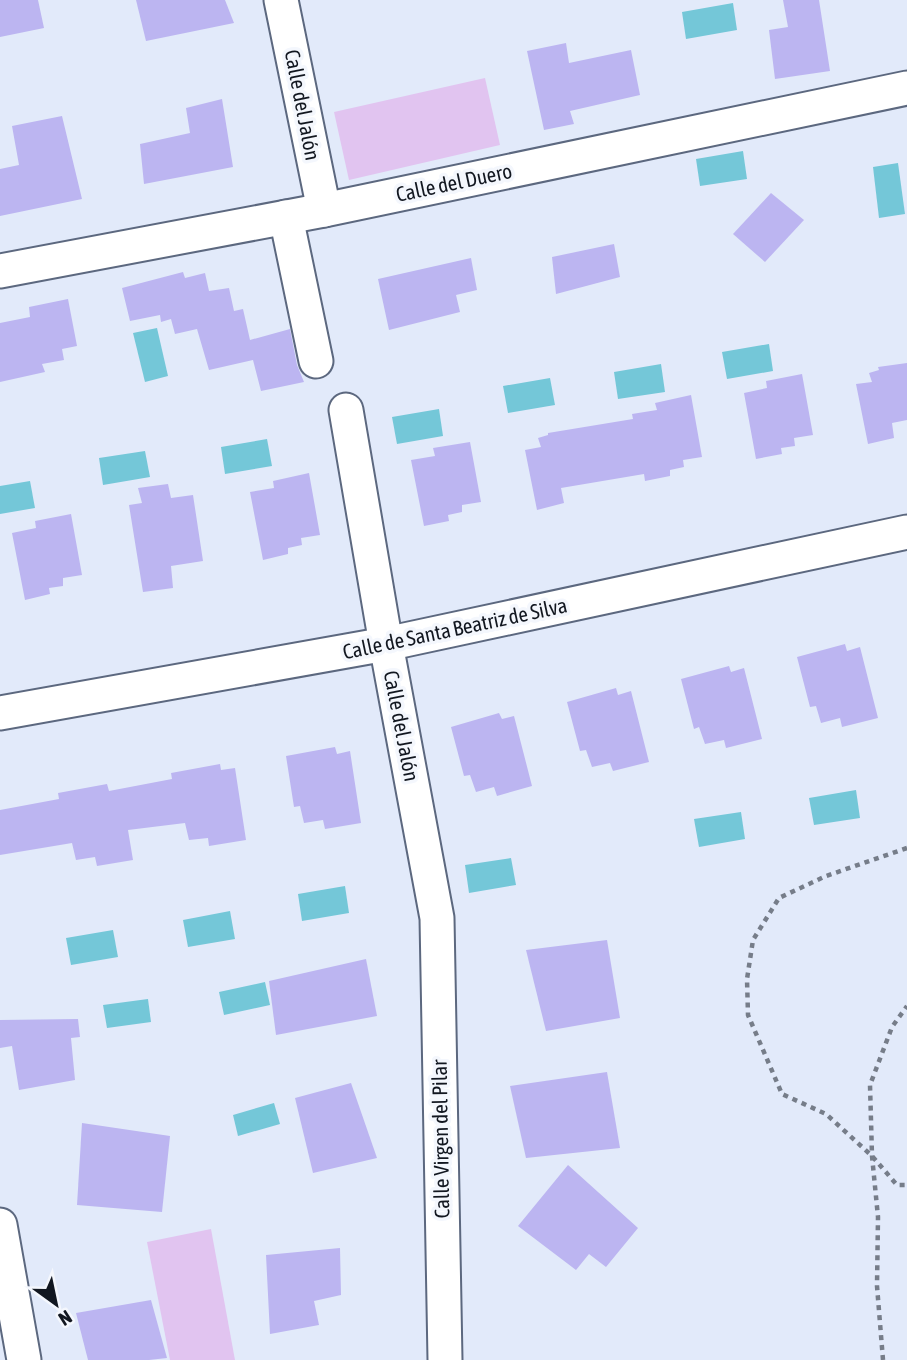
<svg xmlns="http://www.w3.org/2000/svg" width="907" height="1360" font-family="'Asap Condensed',sans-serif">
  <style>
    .green { fill: #e1c4f0 }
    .water { fill: #74c7d8 }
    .building { fill: #bcb5f1 }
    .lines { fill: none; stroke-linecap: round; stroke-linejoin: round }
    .minor-casing { stroke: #5c687f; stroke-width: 37 }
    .path { stroke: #767d89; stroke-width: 4.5; stroke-dasharray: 5 5; stroke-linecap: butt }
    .minor { stroke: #fff; stroke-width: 33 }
    .labels { text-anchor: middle; stroke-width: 7; stroke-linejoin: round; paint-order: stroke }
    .street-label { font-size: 21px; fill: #121720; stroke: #f4f7fd }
  </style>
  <rect width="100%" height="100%" fill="#e2eafa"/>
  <!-- green -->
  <g class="green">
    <path d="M 485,78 L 500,145 L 349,180 L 334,112 Z"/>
    <path d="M 211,1229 L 235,1360 L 170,1360 L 147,1242 Z"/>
  </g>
  <!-- water -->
  <g class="water">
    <path d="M 733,3 L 737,30 L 686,39 L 682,12 Z"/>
    <path d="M 743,151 L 747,179 L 700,186 L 696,159 Z"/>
    <path d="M 898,163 L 905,214 L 879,218 L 873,167 Z"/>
    <path d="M 157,328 L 168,376 L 145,382 L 133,333 Z"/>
    <path d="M 769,344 L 773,371 L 727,379 L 722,352 Z"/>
    <path d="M 661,364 L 665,392 L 618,399 L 614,372 Z"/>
    <path d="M 550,378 L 555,405 L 508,413 L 503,386 Z"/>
    <path d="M 439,409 L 443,436 L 397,444 L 392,417 Z"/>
    <path d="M 267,439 L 272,466 L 225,474 L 221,447 Z"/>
    <path d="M 145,451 L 150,477 L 103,485 L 99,458 Z"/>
    <path d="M 30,481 L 35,508 L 0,514 L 0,486 Z"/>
    <path d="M 856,790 L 860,818 L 814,825 L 809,798 Z"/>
    <path d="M 741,812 L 745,839 L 699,847 L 694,819 Z"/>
    <path d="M 511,858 L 516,885 L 469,893 L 465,865 Z"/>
    <path d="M 345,886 L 349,913 L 302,921 L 298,894 Z"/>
    <path d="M 230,911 L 235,939 L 188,947 L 183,920 Z"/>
    <path d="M 113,930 L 118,957 L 71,965 L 66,938 Z"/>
    <path d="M 265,982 L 270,1005 L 224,1015 L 219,992 Z"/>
    <path d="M 148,999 L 151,1022 L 107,1028 L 103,1005 Z"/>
    <path d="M 274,1103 L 280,1124 L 238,1136 L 233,1115 Z"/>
  </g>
  <!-- building -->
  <g class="building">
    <path d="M 0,0 L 38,0 L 44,28 L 0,37 Z"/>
    <path d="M 136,0 L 225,0 L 234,23 L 146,41 Z"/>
    <path d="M 783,0 L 819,0 L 830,71 L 775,79 L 769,30 L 788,27 Z"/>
    <path d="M 566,43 L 569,63 L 631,50 L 640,95 L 570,111 L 574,124 L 544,130 L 527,51 Z"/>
    <path d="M 222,99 L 233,167 L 144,184 L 140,144 L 190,133 L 186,108 Z"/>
    <path d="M 62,116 L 82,199 L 0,216 L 0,169 L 19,165 L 12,126 Z"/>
    <path d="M 771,193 L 804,220 L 765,262 L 733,234 Z"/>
    <path d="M 614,244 L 620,277 L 556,294 L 552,257 Z"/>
    <path d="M 471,258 L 477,290 L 456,295 L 460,312 L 389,330 L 378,279 Z"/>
    <path d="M 183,272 L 185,278 L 205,273 L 209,291 L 229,288 L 234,311 L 243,309 L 250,340 L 290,329 L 297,365 L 304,382 L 261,391 L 253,360 L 209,370 L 197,329 L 175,334 L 171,319 L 161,322 L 160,315 L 130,321 L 122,288 Z"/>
    <path d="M 68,299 L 77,346 L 62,349 L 64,360 L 42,364 L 45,372 L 0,382 L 0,323 L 30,317 L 29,307 Z"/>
    <path d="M 907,363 L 907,420 L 892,423 L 894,438 L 868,444 L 856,384 L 872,382 L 869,373 L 879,370 L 878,367 Z"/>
    <path d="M 802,374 L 813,435 L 794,438 L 795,446 L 781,448 L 782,454 L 756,459 L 744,393 L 767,388 L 766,381 Z"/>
    <path d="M 691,395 L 702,457 L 683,460 L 684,467 L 670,470 L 670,476 L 645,481 L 644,474 L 561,488 L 564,503 L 537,510 L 525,450 L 541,447 L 538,438 L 548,435 L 548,433 L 633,419 L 632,414 L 657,410 L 655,403 Z"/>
    <path d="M 470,442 L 481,502 L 462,505 L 462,512 L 448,515 L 449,521 L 424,526 L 411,460 L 435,456 L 433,448 Z"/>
    <path d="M 309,473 L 320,535 L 301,538 L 302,545 L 288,548 L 288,554 L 263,560 L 250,492 L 274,488 L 273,481 Z"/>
    <path d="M 168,484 L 171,498 L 193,495 L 203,561 L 171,566 L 173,588 L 143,592 L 129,505 L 142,503 L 138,488 Z"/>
    <path d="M 71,514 L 82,575 L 63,578 L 63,586 L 49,588 L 50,594 L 25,600 L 12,533 L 36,528 L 35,521 Z"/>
    <path d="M 845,644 L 847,651 L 860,647 L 878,718 L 842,727 L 840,718 L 821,723 L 816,706 L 810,707 L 797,657 Z"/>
    <path d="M 729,666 L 731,672 L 744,668 L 762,739 L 726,748 L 724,740 L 705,744 L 699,727 L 694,729 L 681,679 Z"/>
    <path d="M 616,688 L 618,695 L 631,691 L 649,762 L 613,771 L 610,763 L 592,767 L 586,750 L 580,751 L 567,702 Z"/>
    <path d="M 499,713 L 502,719 L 514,716 L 532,786 L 497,796 L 494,787 L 476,792 L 470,775 L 464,776 L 451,727 Z"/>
    <path d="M 335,747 L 337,754 L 350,751 L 361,823 L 325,829 L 323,820 L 304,823 L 300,806 L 294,807 L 286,756 Z"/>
    <path d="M 220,764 L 221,770 L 235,768 L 246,840 L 209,846 L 208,838 L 189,840 L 185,823 L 128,830 L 133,860 L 97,866 L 95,857 L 76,860 L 72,843 L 0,855 L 0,810 L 59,799 L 58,793 L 107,784 L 109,791 L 172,779 L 171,773 Z"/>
    <path d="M 607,940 L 620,1018 L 546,1031 L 526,950 Z"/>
    <path d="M 366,959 L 377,1016 L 276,1035 L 269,981 Z"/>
    <path d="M 78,1019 L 80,1037 L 71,1038 L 75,1080 L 19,1090 L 12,1046 L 0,1048 L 0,1020 Z"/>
    <path d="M 607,1072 L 620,1148 L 526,1158 L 510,1086 Z"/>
    <path d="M 351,1083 L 377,1158 L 313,1173 L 295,1098 Z"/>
    <path d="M 82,1123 L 170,1136 L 162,1212 L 77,1205 Z"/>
    <path d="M 568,1165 L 638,1228 L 606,1267 L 589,1254 L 576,1270 L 518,1226 Z"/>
    <path d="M 340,1248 L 341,1295 L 314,1301 L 319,1325 L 270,1334 L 266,1255 Z"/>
    <path d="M 151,1300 L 167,1358 L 149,1360 L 88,1360 L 76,1313 Z"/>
  </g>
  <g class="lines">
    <defs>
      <g id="minor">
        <path d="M 281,0 L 324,210"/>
        <path d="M 286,217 L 316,361"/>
        <path d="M 0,271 L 324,210 L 907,88"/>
        <path d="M 346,410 L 386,644 L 437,918 L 445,1360"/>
        <path d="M 0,713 L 386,644 L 907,532"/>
        <path d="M 0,1225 L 24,1360"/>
      </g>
    </defs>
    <!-- minor casing -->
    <use href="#minor" class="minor-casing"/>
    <!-- path -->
    <g class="path">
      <path d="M 907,848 L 826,876 L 779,898 L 753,940 L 747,979 L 748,1015 L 782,1094 L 826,1114 L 872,1156 L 897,1185 L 907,1185"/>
      <path d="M 883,1360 L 877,1286 L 878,1217 L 872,1156 L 870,1085 L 892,1027 L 907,1006"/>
    </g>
    <!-- minor -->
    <use href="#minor" class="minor"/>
  </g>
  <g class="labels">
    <!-- street labels -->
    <g class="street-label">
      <text transform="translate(302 105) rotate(79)" y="7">Calle del Jalón</text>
      <text transform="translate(454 183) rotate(-12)" y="7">Calle del Duero</text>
      <text transform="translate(455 629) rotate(-12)" y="7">Calle de Santa Beatriz de Silva</text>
      <text transform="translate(401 726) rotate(79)" y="7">Calle del Jalón</text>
      <text transform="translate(441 1139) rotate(-91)" y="7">Calle Virgen del Pilar</text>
    </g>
  </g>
  <!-- north arrow -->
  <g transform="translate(56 1304) rotate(147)" stroke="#f4f7fd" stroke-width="5" paint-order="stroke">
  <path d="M0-5L12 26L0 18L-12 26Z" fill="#121720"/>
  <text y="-10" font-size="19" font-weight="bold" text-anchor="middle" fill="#121720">N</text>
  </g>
</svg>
